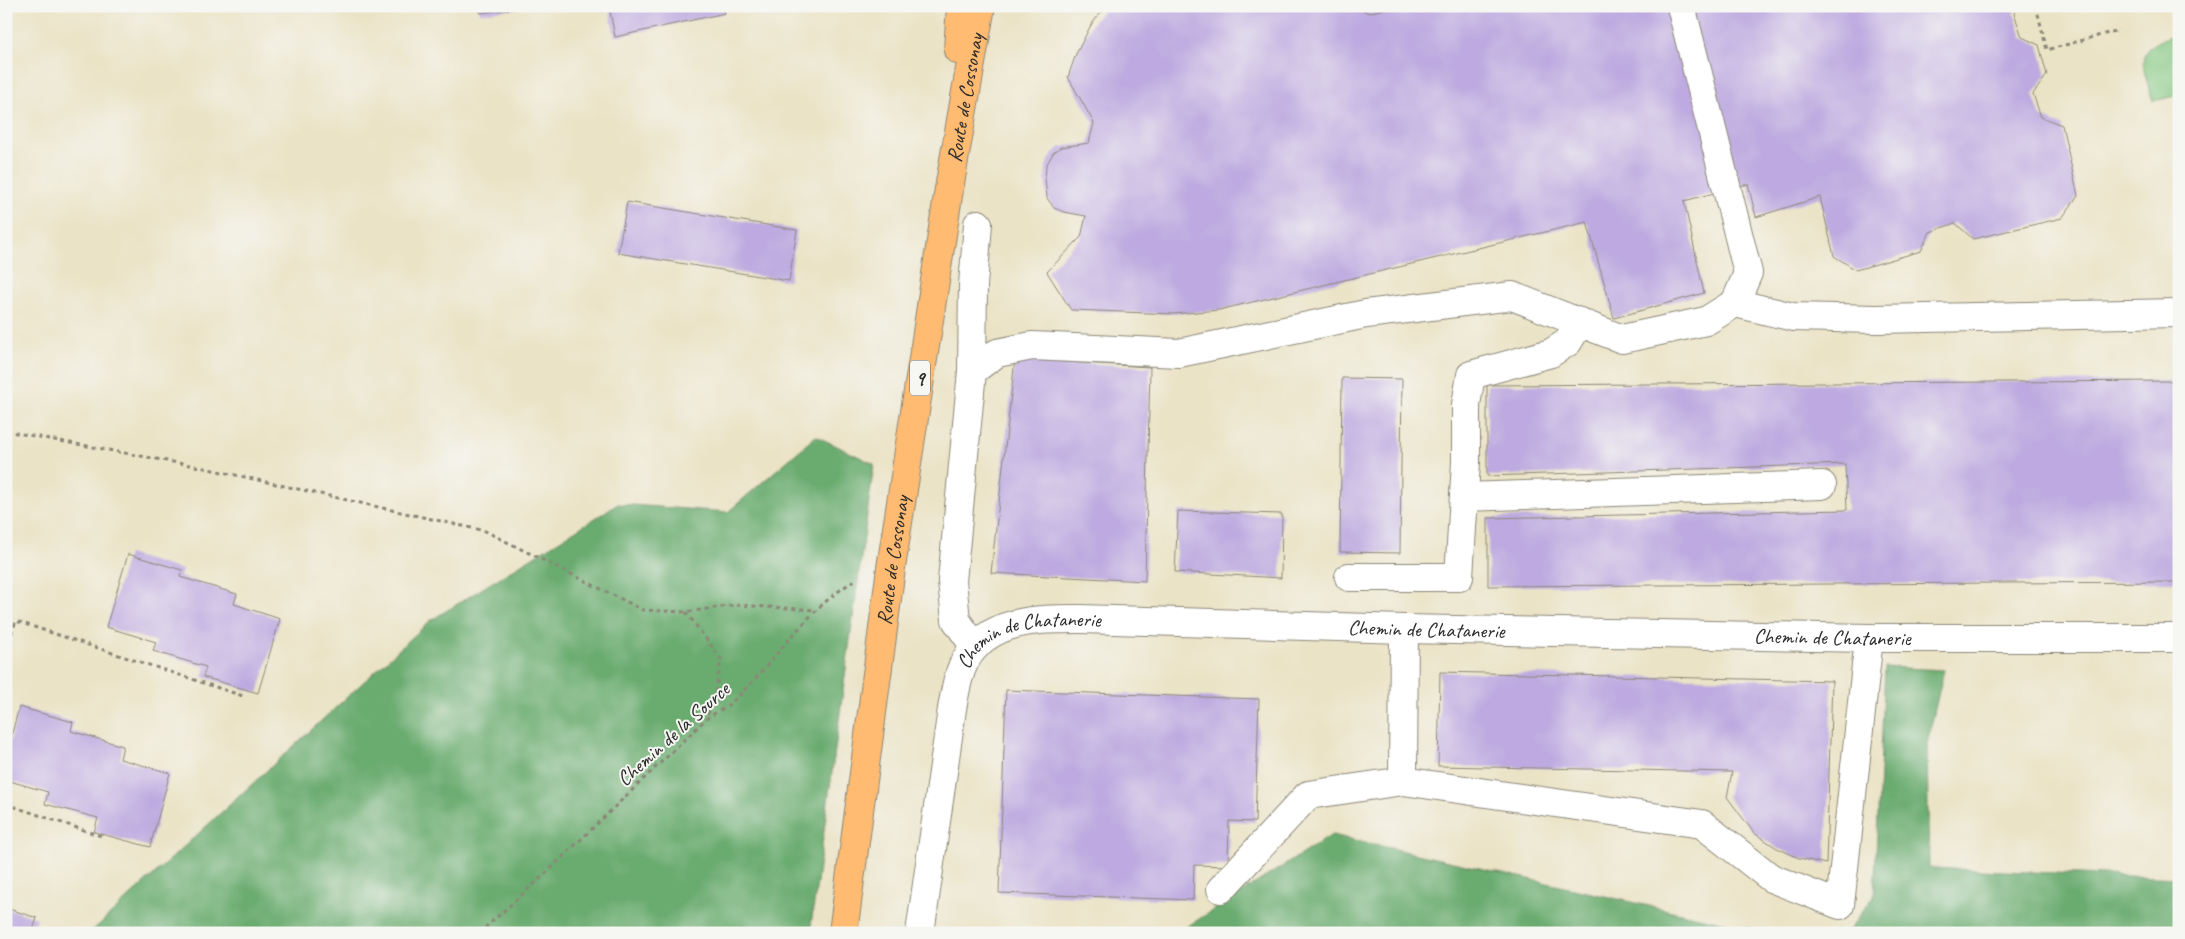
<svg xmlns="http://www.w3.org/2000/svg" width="2185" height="939" font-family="Caveat,sans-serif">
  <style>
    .green { fill: #84c781; stroke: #587956 }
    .forest { fill: #6bac6f; stroke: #4b6c4d }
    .building { fill: #beaae0 }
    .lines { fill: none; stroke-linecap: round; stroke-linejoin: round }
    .minor-casing { stroke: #8b8778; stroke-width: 30 }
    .major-casing { stroke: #8b8778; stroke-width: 30 }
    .path { stroke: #8b8778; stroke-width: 3; stroke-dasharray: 4 4; stroke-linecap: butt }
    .minor { stroke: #fff; stroke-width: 28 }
    .major { stroke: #ffbb71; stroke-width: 28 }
    .labels { text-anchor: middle; stroke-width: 4; stroke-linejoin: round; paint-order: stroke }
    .shield { fill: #f6f6f2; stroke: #686867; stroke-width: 1 }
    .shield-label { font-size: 20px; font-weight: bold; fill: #2b2b2b }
    .street-label { font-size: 21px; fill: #2b2b2b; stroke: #f6f6f2 }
  </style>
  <rect width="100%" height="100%" fill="#f6f6f2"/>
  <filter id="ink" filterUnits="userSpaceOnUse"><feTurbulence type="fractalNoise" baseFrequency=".02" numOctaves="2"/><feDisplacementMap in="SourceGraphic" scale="10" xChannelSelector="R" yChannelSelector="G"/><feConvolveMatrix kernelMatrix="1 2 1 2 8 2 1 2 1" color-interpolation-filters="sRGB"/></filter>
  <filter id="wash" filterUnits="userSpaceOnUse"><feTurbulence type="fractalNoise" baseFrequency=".0096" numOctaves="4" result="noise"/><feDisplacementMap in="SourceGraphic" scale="20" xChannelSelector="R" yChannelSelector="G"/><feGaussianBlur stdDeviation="1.12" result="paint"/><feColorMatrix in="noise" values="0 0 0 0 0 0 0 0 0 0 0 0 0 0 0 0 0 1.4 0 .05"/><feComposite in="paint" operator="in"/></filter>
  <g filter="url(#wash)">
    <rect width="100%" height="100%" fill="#ebe3c6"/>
    <!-- green -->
    <path class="green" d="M 2177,34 L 2179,42 L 2179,95 L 2153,101 C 2142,63 2131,48 2177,34 Z"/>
    <!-- forest -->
    <g class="forest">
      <path d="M 816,436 L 874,464 L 810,933 L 90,933 L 430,621 L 618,504 L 728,512 Z"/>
      <path d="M 1885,667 L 1944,670 L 1927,744 L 1929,868 L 2179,878 L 2179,933 L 1847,933 L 1874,896 Z"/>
      <path d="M 1332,835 L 1770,933 L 1177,933 Z"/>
    </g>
    <g id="blocks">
      <!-- building -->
      <g class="building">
        <path d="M 479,6 L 528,6 L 528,7 L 480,13 Z"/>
        <path d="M 609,6 L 723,6 L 725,13 L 615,37 Z"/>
        <path d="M 1106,6 L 1354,6 L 1369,13 L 1394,6 L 2019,6 L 2014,13 L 2022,37 L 2039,45 L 2047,75 L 2033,94 L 2041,117 L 2062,125 L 2078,196 L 2062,218 L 1973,239 L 1955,223 L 1930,232 L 1921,251 L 1856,270 L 1834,256 L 1820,197 L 1756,217 L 1748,184 L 1684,201 L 1704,293 L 1614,318 L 1587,222 L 1219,310 L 1174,314 L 1071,310 L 1047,272 L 1081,237 L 1086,216 L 1064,212 L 1054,208 L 1047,198 L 1045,178 L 1046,166 L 1053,153 L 1061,147 L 1089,143 L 1094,123 L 1068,77 L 1076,54 L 1091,25 Z"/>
        <path d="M 627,202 L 797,230 L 789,281 L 618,253 Z"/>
        <path d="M 1015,359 L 1150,367 L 1145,581 L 991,573 Z"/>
        <path d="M 1342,378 L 1402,379 L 1400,553 L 1340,552 Z"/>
        <path d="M 2179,381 L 2179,582 L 1488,586 L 1488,518 L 1847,510 L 1845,464 L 1487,476 L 1487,385 Z"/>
        <path d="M 1178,511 L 1282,514 L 1281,578 L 1175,572 Z"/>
        <path d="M 128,554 L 182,570 L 180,577 L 237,594 L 234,604 L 280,619 L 258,693 L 203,677 L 206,667 L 153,651 L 156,642 L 106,627 Z"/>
        <path d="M 1440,672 L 1832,681 L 1826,864 L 1799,858 L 1777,848 L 1754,833 L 1727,797 L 1732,772 L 1438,766 Z"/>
        <path d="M 1006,690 L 1259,699 L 1255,822 L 1229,821 L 1228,866 L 1194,865 L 1193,900 L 999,893 Z"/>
        <path d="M 19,707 L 73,722 L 71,731 L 123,746 L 120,759 L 170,773 L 150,847 L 94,832 L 98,818 L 45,804 L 48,792 L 6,780 L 6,756 Z"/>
        <path d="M 6,908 L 37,918 L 32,933 L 6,933 Z"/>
      </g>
    </g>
  </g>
  <g filter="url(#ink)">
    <use href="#blocks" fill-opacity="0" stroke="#8b8778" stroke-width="1"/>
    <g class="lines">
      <defs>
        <g id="minor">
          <path d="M 1735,303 L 1793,317 L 1876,319 L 2179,313"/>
          <path d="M 972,371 L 997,353 L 1032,346 L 1179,353 L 1366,314 L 1512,296 L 1622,339 L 1706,321 L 1735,303 L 1748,273 L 1681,6"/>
          <path d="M 1464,497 L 1822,485"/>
          <path d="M 1349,577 L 1459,577 L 1466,462 L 1466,405 L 1471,375 L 1551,353 L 1568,342 L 1580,322"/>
          <path d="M 975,647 L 956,620 L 952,581 L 972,371 L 973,285 L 978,224"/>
          <path d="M 1403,781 L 1404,629"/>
          <path d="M 1221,889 L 1308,795 L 1403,781 L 1702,824 L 1771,878 L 1840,905 L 1869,638"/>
          <path id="s1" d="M 920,933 L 952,709 C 955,693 957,676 965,661 C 988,618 1039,619 1081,619 L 1404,629 L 1869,638 L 2179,638"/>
        </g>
        <g id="major">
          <path d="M 958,50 L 961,6"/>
          <path id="s2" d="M 843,933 L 891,568 L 949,189 L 981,6"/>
        </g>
      </defs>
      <!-- minor casing -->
      <use href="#minor" class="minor-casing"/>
      <!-- major casing -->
      <use href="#major" class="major-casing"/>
      <!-- path -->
      <g class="path">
        <path d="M 2036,6 L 2047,50 L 2119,30"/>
        <path d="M 6,431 L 200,467 L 485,531 L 643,610 L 686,612 L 736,605 L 815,610"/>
        <path d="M 686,612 L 721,659 L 716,689 L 707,717"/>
        <path d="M 6,649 L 16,621 L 246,697"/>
        <path d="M 6,804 L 104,837"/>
        <path d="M 479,933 L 544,875 L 707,718 C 715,713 725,708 733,701 C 776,662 805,609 857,579"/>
      </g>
      <!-- minor -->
      <use href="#minor" class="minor"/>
      <!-- major -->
      <use href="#major" class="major"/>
    </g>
  </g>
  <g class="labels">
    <!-- shield labels -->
    <rect class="shield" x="910" y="360.5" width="20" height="35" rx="4"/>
    <g class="shield-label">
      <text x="920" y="385">9</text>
    </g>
    <!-- street labels -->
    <g class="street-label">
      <text dy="7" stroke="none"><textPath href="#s2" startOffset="844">Route de Cossonay</textPath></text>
      <text dy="7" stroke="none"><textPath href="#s2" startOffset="376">Route de Cossonay</textPath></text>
      <text dy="7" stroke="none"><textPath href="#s1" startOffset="752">Chemin de Chatanerie</textPath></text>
      <text dy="7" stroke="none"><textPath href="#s1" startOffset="1158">Chemin de Chatanerie</textPath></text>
      <text dy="7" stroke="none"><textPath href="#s1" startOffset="348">Chemin de Chatanerie</textPath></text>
      <text transform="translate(673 734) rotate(-42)" y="7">Chemin de la Source</text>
    </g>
  </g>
  <!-- margin -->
  <rect width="2185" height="939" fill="none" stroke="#f6f6f2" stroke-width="25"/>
</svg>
